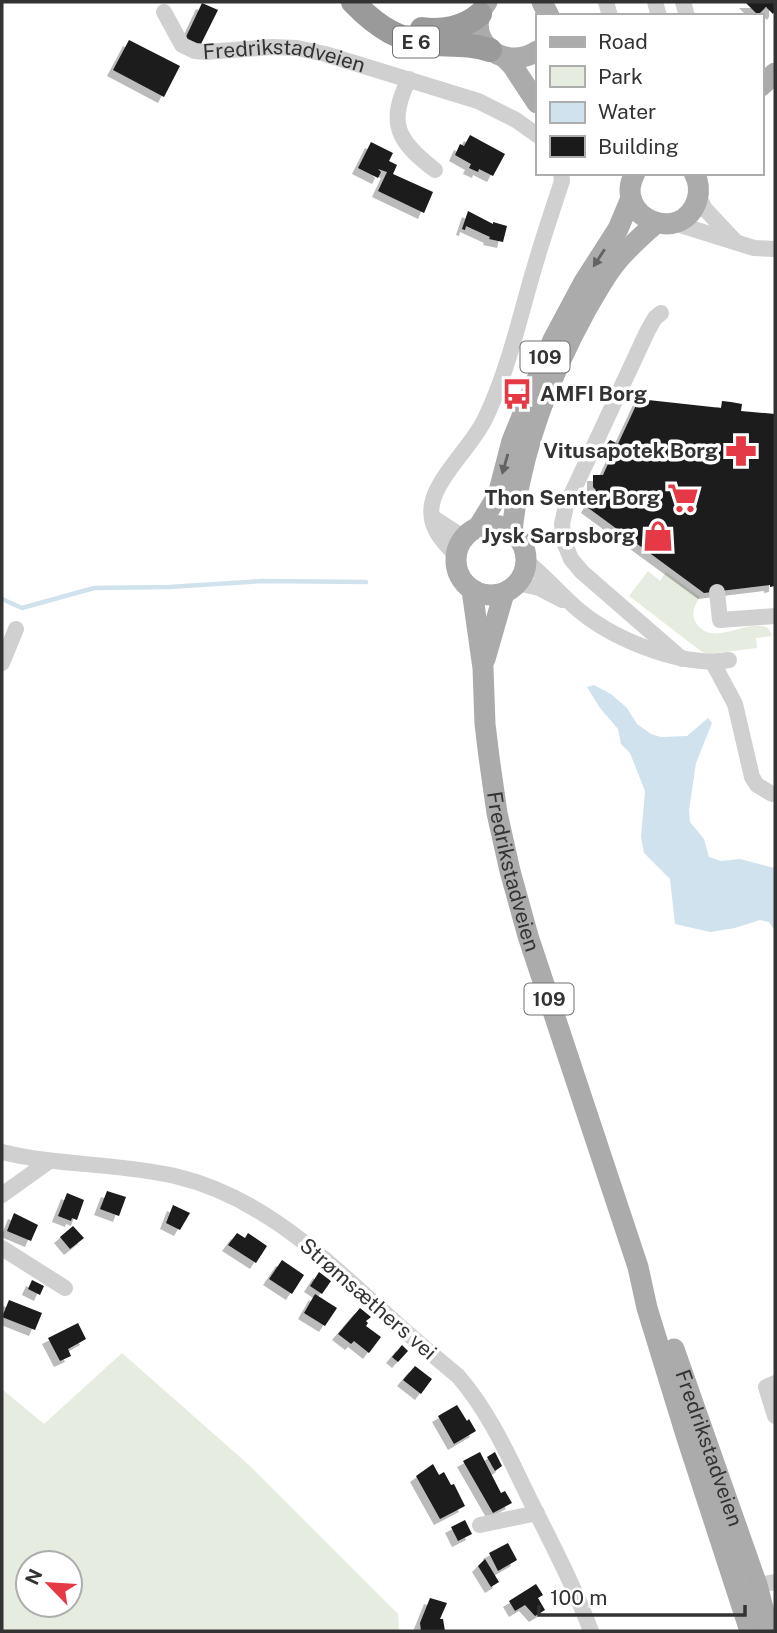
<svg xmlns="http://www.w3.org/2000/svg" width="777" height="1633" font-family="'Public Sans',sans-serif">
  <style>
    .green { fill: #e6ecdf; fill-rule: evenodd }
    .water { fill: #cfe2ee }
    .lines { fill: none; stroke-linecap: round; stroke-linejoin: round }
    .stream { stroke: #cfe2ee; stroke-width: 4.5 }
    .building { fill: #1a1a1a; filter: url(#shadow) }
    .minor { stroke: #d0d0d0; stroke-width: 16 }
    .major { stroke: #ababab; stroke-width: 21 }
    .highway { stroke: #9a9a9a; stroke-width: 24 }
    .oneway { fill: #636363 }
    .labels { text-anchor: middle; stroke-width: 7; stroke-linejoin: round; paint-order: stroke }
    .shield { fill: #fff; stroke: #707070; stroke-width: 2 }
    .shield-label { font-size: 19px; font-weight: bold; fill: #333 }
    .street-label { font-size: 21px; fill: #333; stroke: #fff }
    .poi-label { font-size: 21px; font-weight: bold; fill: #333; stroke: #fff; text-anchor: end }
  </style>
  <defs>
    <filter id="shadow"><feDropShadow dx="-6" dy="6" stdDeviation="0" flood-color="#0004"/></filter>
  </defs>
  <rect width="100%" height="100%" fill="#fff"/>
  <!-- green -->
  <g class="green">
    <path d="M 648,571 L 660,581 L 666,572 L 700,597 C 695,605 690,613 696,623 C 713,648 745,619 766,627 C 770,629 770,632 772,636 L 756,638 L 757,648 L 709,654 L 702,652 L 629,596 Z"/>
    <path d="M 122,1353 L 249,1465 L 398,1614 L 399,1631 L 2,1631 L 2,1389 L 44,1424 ZM 28,1563 L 70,1563 L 70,1605 L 28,1605 Z"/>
  </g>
  <!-- water -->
  <path class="water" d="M 594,685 L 611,694 L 627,708 L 637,724 L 651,734 L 661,737 L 687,736 L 708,718 L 712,723 L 696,763 L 689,810 L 690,822 L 704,839 L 709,857 L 721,861 L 740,859 L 775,868 L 775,931 L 769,922 L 760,920 L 735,928 L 710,932 L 675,924 L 670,879 L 644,853 L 641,837 L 645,791 L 630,753 L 621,744 L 618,729 L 600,708 L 587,687 Z"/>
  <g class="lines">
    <!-- stream -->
    <path class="stream" d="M 2,599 L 22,608 L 94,588 L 169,587 L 262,581 L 366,582"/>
  </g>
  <!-- building -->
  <g class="building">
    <path d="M 745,2 L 775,2 L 775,11 L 773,14 L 766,7 L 758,15 Z"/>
    <path d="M 202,3 L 218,10 L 200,46 L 185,39 Z"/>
    <path d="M 129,40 L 180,66 L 164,97 L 113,70 Z"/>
    <path d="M 470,135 L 505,154 L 493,176 L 479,169 L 478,172 L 469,168 L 471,164 L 455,155 L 460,144 L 464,146 Z"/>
    <path d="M 371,142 L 393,153 L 389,161 L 397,165 L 393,174 L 433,192 L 424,213 L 378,191 L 387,172 L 378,169 L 381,172 L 378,178 L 358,168 Z"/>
    <path d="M 468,211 L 493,224 L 493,222 L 507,226 L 503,242 L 489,239 L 490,237 L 466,226 L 465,230 L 462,229 Z"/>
    <path d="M 639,399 L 721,408 L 722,401 L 731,402 L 742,404 L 741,411 L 775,414 L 775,586 L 770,587 L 770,585 L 704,593 L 587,507 L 596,490 L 593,487 L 593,475 L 603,475 L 613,453 L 608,449 L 607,444 L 610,440 L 618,444 Z"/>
    <path d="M 107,1191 L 126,1197 L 119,1216 L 100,1209 Z"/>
    <path d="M 67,1193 L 84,1200 L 77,1220 L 72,1218 L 71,1221 L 58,1216 Z"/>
    <path d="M 173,1205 L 190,1213 L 180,1230 L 166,1223 Z"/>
    <path d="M 14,1213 L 38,1225 L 31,1241 L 7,1231 Z"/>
    <path d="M 73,1226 L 84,1238 L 70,1249 L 60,1237 Z"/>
    <path d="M 237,1233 L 245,1238 L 248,1233 L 267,1246 L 256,1263 L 228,1245 Z"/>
    <path d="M 282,1260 L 304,1275 L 292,1294 L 269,1279 Z"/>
    <path d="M 319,1272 L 331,1281 L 322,1294 L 310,1286 Z"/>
    <path d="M 32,1280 L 44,1286 L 40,1295 L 28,1289 Z"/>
    <path d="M 315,1294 L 337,1308 L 325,1326 L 304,1313 Z"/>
    <path d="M 9,1300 L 42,1313 L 35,1330 L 2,1317 Z"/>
    <path d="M 360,1308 L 371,1317 L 366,1321 L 368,1323 L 366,1326 L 381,1337 L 369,1353 L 354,1341 L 351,1344 L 338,1334 Z"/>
    <path d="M 78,1323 L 86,1339 L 68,1349 L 71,1356 L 60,1361 L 48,1338 Z"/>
    <path d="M 402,1345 L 408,1351 L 398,1362 L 392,1357 Z"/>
    <path d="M 415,1366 L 432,1379 L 421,1394 L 403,1380 Z"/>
    <path d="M 457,1405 L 467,1421 L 469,1419 L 476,1431 L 454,1444 L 438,1416 Z"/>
    <path d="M 480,1452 L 501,1493 L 505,1491 L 512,1503 L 493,1513 L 463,1461 Z"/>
    <path d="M 495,1452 L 502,1466 L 495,1471 L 487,1457 Z"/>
    <path d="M 433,1464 L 439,1475 L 444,1472 L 451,1485 L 454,1484 L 465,1506 L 440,1519 L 416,1476 Z"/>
    <path d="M 465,1520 L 472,1534 L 458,1541 L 451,1527 Z"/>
    <path d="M 508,1543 L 517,1560 L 498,1571 L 489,1553 Z"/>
    <path d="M 485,1559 L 499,1582 L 491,1587 L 478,1566 Z"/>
    <path d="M 536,1584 L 543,1595 L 538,1598 L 545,1610 L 535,1616 L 525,1605 L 515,1611 L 509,1601 Z"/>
    <path d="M 430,1598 L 447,1603 L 440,1619 L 443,1619 L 445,1631 L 421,1631 L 420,1623 Z"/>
  </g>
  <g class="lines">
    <!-- minor -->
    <g class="minor">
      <path d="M 606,2 L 610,16"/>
      <path d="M 655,2 L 659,16"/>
      <path d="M 683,2 L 687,16"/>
      <path id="s1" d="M 164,12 L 182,45 L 195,51 L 206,52 L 272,47 L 297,48 L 325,54 L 478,101 L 516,120 L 537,135"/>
      <path d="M 409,79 C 387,123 397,141 435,170"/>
      <path d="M 698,195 L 705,209 L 735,241"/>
      <path d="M 674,223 L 754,248 L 775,249"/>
      <path d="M 661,313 L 655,318 L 648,330 L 566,506 L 562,524 L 564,542 L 571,559 L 582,572 L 682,659"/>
      <path d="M 432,517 L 463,537"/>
      <path d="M 455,554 C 441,540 428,526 432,504 C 437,477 472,446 485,419 C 509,369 520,315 536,262 C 544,235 553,208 562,181 L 561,173"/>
      <path d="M 526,561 C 544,575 557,591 574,606 C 609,638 681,668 729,660"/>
      <path d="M 517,583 L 539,588 L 562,600"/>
      <path d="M 717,592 L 720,620 L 775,616"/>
      <path d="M 2,663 L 16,629"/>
      <path d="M 713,663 L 735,704 L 752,777 L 757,785 L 772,794"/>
      <path d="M 2,1152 C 59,1166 118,1163 175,1176 C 256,1195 314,1249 374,1303 C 401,1328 429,1352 458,1376 C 490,1413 509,1457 530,1500 C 552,1544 574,1586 591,1631"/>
      <path d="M 2,1195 L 48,1162"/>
      <path d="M 2,1248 L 65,1288"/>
      <path d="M 775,1383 L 766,1387 L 775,1416"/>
      <path d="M 480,1525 L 537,1513"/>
      <path d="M 749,1587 L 775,1582"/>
    </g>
    <!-- major -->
    <g class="major">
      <path d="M 487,2 C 460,36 501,74 537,51"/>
      <path d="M 542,2 L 549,16"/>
      <path d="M 505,58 L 512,65 L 537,103"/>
      <path d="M 761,86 L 775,73"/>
      <path d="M 635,173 C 611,217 682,247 697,200 C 700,190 699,182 694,173"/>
      <circle cx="491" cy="560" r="35"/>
      <path d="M 479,526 L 498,495 L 512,441 L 553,340 L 584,282 L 618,229 L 631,198"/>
      <path d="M 512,532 C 520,453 548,379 586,310 C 596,293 605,275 618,260 C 629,247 643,235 656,223"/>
      <path id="s2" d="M 472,590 L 483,668 L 485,724 L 489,757 L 497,813 L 510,871 L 528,936 L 638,1267 L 647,1308 L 686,1435 L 750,1631"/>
      <path d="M 485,659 L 504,593"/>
      <path id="s3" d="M 674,1349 L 757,1585 L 769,1631"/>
    </g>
    <!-- highway -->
    <g class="highway">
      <path d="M 353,2 C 376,26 401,43 435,44 C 455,45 471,44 490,50"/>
      <path d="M 422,29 C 442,32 464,28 480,14"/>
    </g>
  </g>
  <!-- one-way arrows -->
  <defs><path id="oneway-solid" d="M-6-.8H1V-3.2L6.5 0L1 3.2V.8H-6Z" transform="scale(1.75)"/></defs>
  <g class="oneway">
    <use href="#oneway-solid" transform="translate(599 258) rotate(123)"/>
    <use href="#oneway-solid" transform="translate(505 464) rotate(106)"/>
  </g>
  <!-- icons -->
  <defs>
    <symbol id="bus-bare" viewBox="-9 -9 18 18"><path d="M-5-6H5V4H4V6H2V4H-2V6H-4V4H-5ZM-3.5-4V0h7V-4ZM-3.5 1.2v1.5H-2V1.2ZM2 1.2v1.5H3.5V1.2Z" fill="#e63946" stroke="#fff" stroke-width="2.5" paint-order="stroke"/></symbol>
    <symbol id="pharmacy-bare" viewBox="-9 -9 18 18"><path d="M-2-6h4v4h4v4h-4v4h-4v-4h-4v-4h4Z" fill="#e63946" stroke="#fff" stroke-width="2.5" paint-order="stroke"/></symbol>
    <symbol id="supermarket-bare" viewBox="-9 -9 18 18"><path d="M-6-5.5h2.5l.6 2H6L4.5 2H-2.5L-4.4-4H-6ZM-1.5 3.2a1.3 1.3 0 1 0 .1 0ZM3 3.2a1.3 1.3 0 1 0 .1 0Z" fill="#e63946" stroke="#fff" stroke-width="2.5" paint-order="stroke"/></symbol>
    <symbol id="shop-bare" viewBox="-9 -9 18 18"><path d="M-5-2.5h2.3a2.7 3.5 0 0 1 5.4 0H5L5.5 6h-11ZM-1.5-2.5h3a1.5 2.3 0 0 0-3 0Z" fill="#e63946" stroke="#fff" stroke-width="2.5" paint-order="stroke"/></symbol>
  </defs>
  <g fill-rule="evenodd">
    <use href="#bus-bare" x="495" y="372" width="44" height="44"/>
    <use href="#pharmacy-bare" x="719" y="429" width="44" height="44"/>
    <use href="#supermarket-bare" x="661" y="476" width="44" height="44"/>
    <use href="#shop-bare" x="636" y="514" width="44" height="44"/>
  </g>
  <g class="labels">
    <!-- shield labels -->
    <g class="shield">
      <rect x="393" y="26.5" width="46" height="31" rx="5"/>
      <rect x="520.5" y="341.5" width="49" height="31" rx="5"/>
      <rect x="524.5" y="983.5" width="49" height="31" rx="5"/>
    </g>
    <g class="shield-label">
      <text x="416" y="49">E 6</text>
      <text x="545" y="364">109</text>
      <text x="549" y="1006">109</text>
    </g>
    <!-- street labels -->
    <g class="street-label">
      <text dy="7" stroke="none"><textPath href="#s1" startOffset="142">Fredrikstadveien</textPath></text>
      <text dy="7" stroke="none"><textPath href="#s2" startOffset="285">Fredrikstadveien</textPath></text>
      <text transform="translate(368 1299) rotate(41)" y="7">Strømsæthers vei</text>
      <text dy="7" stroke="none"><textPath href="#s3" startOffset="105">Fredrikstadveien</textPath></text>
    </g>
    <!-- poi labels -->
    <g class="poi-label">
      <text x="540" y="401" text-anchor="start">AMFI Borg</text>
      <text x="718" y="458">Vitusapotek Borg</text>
      <text x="660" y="505">Thon Senter Borg</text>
      <text x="635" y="543">Jysk Sarpsborg</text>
    </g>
  </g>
  <!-- border -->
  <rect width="777" height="1633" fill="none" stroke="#333333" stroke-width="7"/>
  <!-- legend -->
  <rect x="536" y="14" width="228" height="161" fill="#ffffff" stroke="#adadad" stroke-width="2"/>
  <rect x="550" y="37" width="35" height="10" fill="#ababab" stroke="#adadad" stroke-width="2"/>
  <text x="598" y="49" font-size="21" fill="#333333">Road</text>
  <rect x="550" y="66" width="35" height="21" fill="#e6ecdf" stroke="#adadad" stroke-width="2"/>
  <text x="598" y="84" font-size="21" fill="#333333">Park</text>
  <rect x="550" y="102" width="35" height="21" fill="#cfe2ee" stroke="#adadad" stroke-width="2"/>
  <text x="598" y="119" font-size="21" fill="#333333">Water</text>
  <rect x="550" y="136" width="35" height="21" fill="#1a1a1a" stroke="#adadad" stroke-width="2"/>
  <text x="598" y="154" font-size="21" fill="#333333">Building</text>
  <!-- north arrow -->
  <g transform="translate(49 1584) rotate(295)"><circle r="33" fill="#ffffff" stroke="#adadad" stroke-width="2"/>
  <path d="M0-5L12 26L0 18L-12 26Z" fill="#e63946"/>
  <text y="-10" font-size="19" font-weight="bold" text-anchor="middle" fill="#333333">N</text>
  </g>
  <!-- scale -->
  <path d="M539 1605v10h206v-10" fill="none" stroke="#333333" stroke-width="3.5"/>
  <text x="550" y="1605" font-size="21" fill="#333333" stroke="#ffffff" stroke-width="5" paint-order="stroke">100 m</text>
</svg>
